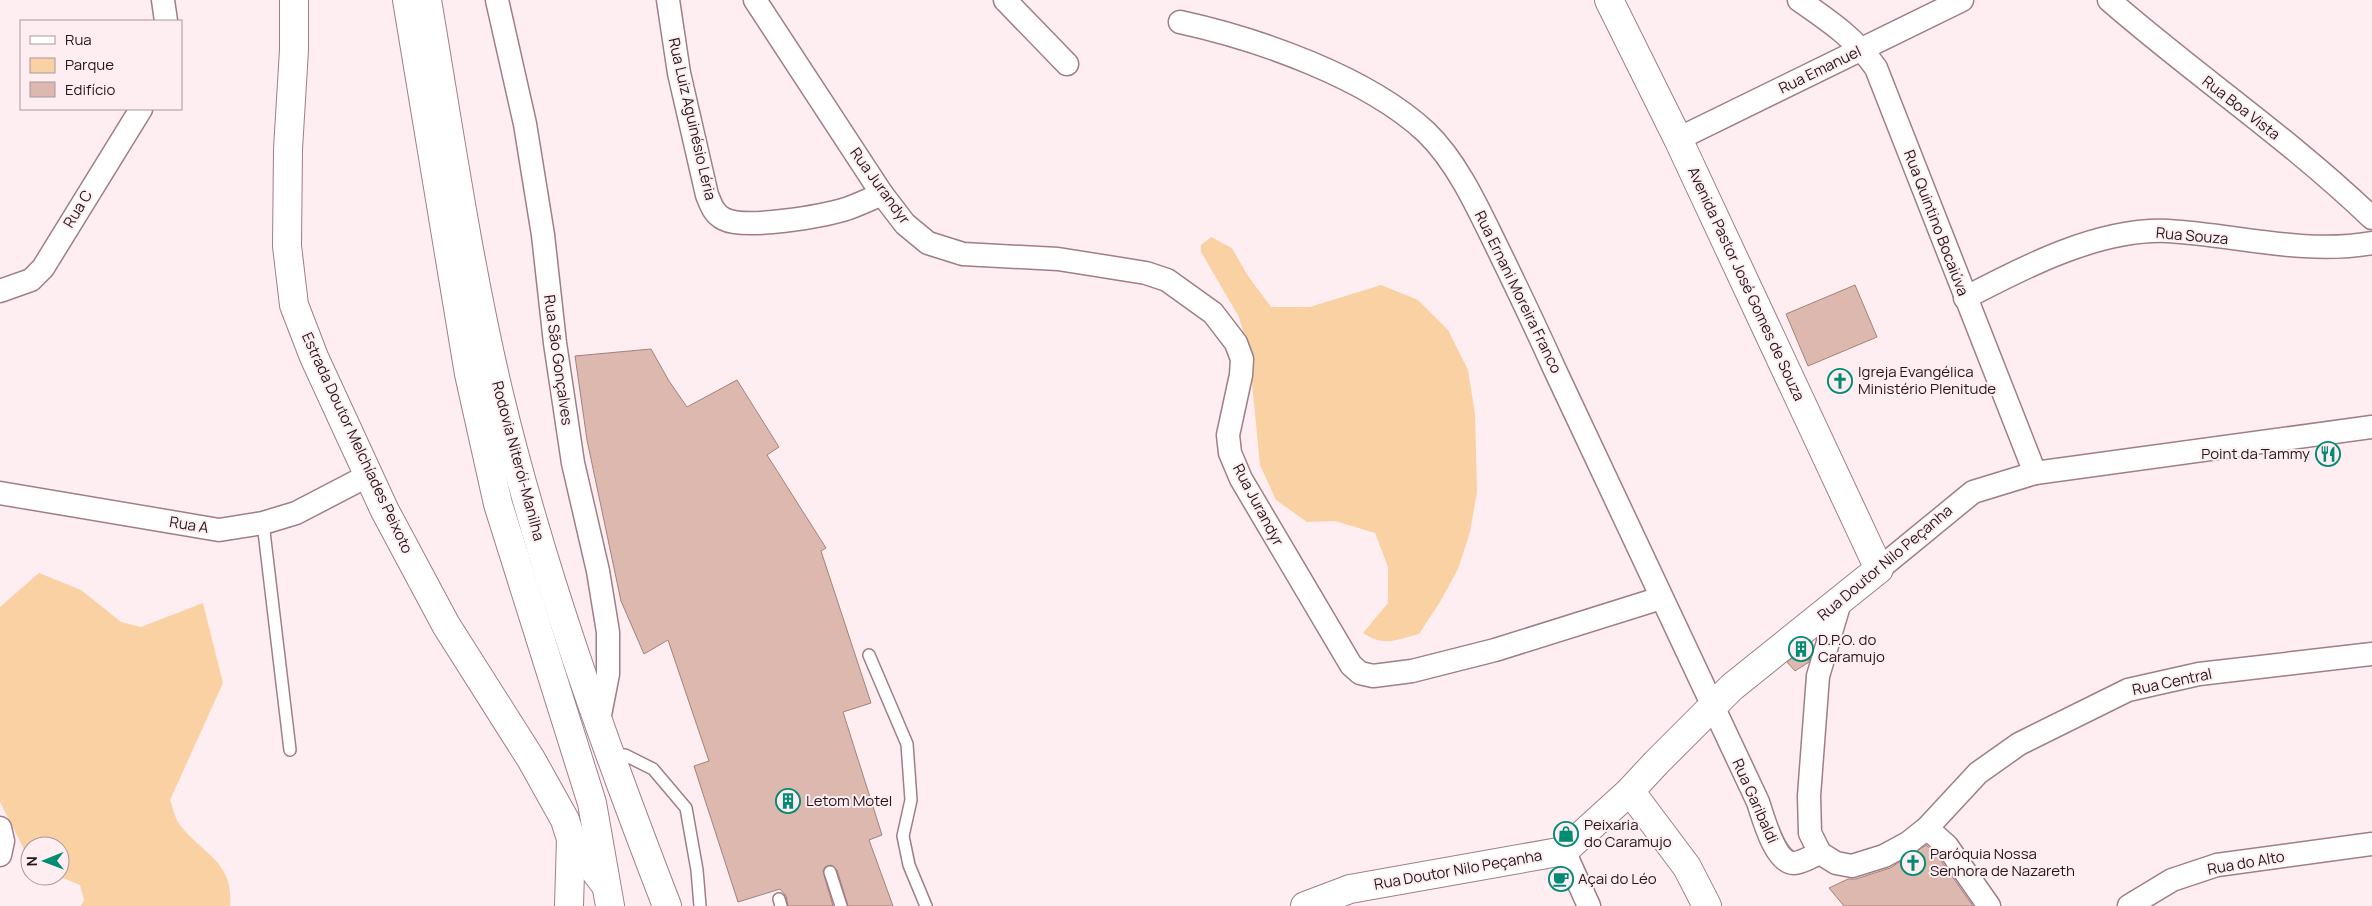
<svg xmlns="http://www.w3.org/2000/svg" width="2372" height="906" font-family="Manrope,sans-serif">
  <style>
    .green { fill: #f9d1a2 }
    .building { fill: #dcb8ae; stroke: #a38278 }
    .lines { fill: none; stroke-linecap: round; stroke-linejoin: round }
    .lane-casing { stroke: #a07e86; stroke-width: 14 }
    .street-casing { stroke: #a07e86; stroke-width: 25 }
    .secondary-casing { stroke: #a07e86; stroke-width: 30 }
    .highway-casing { stroke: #a07e86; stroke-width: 30 }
    .lane { stroke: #fff; stroke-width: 11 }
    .street { stroke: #fff; stroke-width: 22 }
    .secondary { stroke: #fff; stroke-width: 28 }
    .highway { stroke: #fff; stroke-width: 28 }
    .labels { text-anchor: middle; stroke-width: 4; stroke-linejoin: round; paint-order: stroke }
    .street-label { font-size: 15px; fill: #24171a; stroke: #feeef2 }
    .poi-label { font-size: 15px; fill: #24171a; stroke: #feeef2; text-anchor: start }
  </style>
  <rect width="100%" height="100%" fill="#feeef2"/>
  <!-- green -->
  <g class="green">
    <path d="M 1211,237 L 1232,248 L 1248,276 L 1271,307 L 1310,307 L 1381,285 L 1418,300 L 1448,330 L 1468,370 L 1475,414 L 1477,492 L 1470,532 L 1458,569 L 1440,602 L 1419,634 C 1396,640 1384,647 1363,633 L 1388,603 L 1388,567 L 1375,533 L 1335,521 L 1307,522 L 1276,500 L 1260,465 L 1249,352 L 1239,317 L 1201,252 L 1201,245 Z"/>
    <path d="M 39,573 L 81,590 L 121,622 L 141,627 L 203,603 L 223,683 L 170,800 C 173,808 175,819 180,825 C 203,855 234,861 230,906 L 81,906 L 84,900 L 80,885 L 63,878 L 38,877 L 60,876 L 60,846 L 30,846 L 30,861 L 0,802 L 0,607 Z"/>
  </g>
  <!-- building -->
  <g class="building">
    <path d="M 1855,285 L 1877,337 L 1808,366 L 1786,314 Z"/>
    <path d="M 651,349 L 669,381 L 687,407 L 737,380 L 779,447 L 767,455 L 826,548 L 821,551 L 871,703 L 843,712 L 882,835 L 869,840 L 893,906 L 848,906 L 837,870 L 831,865 L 825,867 L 823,871 L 833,906 L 788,906 L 786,896 L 780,889 L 738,902 L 694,766 L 709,761 L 668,640 L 644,654 L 621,601 L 587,440 L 575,356 Z"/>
    <path d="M 1808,646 L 1811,652 L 1809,662 L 1795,671 L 1787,662 Z"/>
    <path d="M 1926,845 L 1937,855 L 1973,906 L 1844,906 L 1829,888 L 1848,879 L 1856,879 L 1890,868 Z"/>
  </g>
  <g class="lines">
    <defs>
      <g id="lane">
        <path d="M 263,523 L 290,750"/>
        <path d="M 869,655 L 907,744 L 911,800 L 903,836 L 909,865 L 926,906"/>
        <path d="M 611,755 L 625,755 L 653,769 L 686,808 L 697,870 L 700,906"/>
        <path d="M 830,872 L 841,906"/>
        <path d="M 779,899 L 781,906"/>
      </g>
      <g id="street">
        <path d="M 163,0 L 166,21"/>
        <path d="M 497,0 L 525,124 L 543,235 L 555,343 L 573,463 L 598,571 L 608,632 L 608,674 L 599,720"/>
        <path d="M 668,0 L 679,73 L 707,195 C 711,205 714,214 724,219 C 745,230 823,216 846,209 C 858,205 870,199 882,194"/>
        <path d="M 755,0 L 882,194 L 905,224 L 928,243 L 963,254 L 1058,259 L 1146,273 L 1167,280 L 1213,313 L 1236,343 L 1242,359 L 1241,375 L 1228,435 L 1230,453 L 1241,479 L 1351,665 L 1360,673 L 1373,676 L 1412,671 L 1495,650 L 1661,598"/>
        <path d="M 1005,0 L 1067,64"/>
        <path d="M 1799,0 C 1828,20 1856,39 1876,68 L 2035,473"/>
        <path d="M 2109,0 C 2195,75 2290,139 2372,218"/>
        <path d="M 1180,22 C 1258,39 1367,77 1426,132 C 1457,162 1477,206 1496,245 C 1516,286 1536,328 1555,370 C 1622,514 1689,658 1758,802 C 1763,817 1775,863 1794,863 C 1802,863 1812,856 1820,853"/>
        <path d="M 1678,139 L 1962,0"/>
        <path d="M 0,291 L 31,280 L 43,268 L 141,109"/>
        <path d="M 1965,298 C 2024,267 2099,228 2168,231 C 2237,235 2303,255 2372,243"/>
        <path d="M 0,493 L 219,530 L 263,523 L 296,513 L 369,475"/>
        <path d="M 1879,569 L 1973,492 L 2035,473 L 2372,427"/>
        <path d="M 1840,602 L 1818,676 L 1809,796 L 1810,833 L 1820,853 L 1836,863 L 1852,866 L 1884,856 L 1908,843 L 1927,828 L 1978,773 L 2019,744 L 2128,690 L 2199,674 L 2372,654"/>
        <path d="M 0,828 L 3,841 L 0,855"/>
        <path d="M 1927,828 L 1947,846 L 1989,906"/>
        <path d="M 1564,851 L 1589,906"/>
        <path d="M 2129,906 L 2172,880 L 2217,865 L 2372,844"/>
      </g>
      <g id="secondary">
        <path d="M 294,0 L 294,50 L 288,149 L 287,246 L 294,305 L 314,357 L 385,511 L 446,625 L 531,759 L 565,820 L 571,839 L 569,906"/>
        <path d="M 1630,791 L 1687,867 L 1707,906"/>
        <path d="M 1305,906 L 1350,889 L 1564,851 L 1630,791 L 1656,763 L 1732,687 L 1879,569 L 1678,139 L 1609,0"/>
      </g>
      <g id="highway">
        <path d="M 407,0 L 469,374 L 498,504 L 592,803 L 610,906"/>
        <path d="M 427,0 C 449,130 468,262 498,390 C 540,566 602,738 667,906"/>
        <path d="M 571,839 L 604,883"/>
      </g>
    </defs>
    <!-- lane casing -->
    <use href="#lane" class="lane-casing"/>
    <!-- street casing -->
    <use href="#street" class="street-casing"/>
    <!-- secondary casing -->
    <use href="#secondary" class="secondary-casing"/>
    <!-- highway casing -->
    <use href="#highway" class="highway-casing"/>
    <!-- lane -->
    <use href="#lane" class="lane"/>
    <!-- street -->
    <use href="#street" class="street"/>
    <!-- secondary -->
    <use href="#secondary" class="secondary"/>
    <!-- highway -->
    <use href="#highway" class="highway"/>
  </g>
  <!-- icons -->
  <defs>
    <symbol id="church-ring" viewBox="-11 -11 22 22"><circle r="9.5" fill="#feeef2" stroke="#008b72" stroke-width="1.5"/><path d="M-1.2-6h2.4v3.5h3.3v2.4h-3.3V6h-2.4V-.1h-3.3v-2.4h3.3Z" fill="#008b72"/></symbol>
    <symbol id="restaurant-ring" viewBox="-11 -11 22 22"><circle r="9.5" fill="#feeef2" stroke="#008b72" stroke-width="1.5"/><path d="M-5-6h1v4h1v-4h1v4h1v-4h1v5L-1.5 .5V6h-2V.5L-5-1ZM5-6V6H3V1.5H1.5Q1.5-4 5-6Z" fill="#008b72"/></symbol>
    <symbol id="building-ring" viewBox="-11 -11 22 22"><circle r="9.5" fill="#feeef2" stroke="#008b72" stroke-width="1.5"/><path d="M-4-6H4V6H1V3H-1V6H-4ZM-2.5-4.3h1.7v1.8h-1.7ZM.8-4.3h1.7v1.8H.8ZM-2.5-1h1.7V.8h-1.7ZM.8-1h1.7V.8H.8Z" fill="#008b72"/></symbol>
    <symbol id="shop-ring" viewBox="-11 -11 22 22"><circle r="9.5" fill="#feeef2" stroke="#008b72" stroke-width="1.5"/><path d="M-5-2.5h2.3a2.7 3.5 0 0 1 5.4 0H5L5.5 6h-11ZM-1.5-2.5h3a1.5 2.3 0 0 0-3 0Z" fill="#008b72"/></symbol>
    <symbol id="cafe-ring" viewBox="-11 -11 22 22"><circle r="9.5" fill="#feeef2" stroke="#008b72" stroke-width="1.5"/><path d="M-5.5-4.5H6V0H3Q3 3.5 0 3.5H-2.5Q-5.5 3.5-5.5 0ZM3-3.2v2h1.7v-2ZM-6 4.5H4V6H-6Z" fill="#008b72"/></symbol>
  </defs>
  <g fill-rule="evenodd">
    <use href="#church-ring" x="1826" y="367" width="28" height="28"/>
    <use href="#restaurant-ring" x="2314" y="440" width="28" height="28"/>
    <use href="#building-ring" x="1787" y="635" width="28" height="28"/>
    <use href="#building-ring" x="774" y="787" width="28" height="28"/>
    <use href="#shop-ring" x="1552" y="820" width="28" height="28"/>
    <use href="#church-ring" x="1899" y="849" width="28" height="28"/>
    <use href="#cafe-ring" x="1547" y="865" width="28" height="28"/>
  </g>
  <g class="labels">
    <!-- street labels -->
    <g class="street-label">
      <text transform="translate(1820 70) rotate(-26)" y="5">Rua Emanuel</text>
      <text transform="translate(2241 108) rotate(38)" y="5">Rua Boa Vista</text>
      <text transform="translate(692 119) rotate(77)" y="5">Rua Luiz Aguinésio Léria</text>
      <text transform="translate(880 186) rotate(54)" y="5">Rua Jurandyr</text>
      <text transform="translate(78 209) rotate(-59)" y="5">Rua C</text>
      <text transform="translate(1936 223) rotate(69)" y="5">Rua Quintino Bocaiúva</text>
      <text transform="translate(2192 236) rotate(5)" y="5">Rua Souza</text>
      <text transform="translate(1746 284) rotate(65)" y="5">Avenida Pastor José Gomes de Souza</text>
      <text transform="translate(1518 292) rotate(64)" y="5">Rua Ernani Moreira Franco</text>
      <text transform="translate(558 360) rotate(82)" y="5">Rua São Gonçalves</text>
      <text transform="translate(357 443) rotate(65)" y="5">Estrada Doutor Melchíades Peixoto</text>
      <text transform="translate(518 461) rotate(75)" y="5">Rodovia Niterói-Manilha</text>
      <text transform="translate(1258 505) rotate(62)" y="5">Rua Jurandyr</text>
      <text transform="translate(189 525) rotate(9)" y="5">Rua A</text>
      <text transform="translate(1885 563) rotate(-40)" y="5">Rua Doutor Nilo Peçanha</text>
      <text transform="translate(2172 682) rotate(-12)" y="5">Rua Central</text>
      <text transform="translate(1755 801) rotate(66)" y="5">Rua Garibaldi</text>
      <text transform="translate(2246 863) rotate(-10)" y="5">Rua do Alto</text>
      <text transform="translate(1458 870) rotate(-10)" y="5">Rua Doutor Nilo Peçanha</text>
    </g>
    <!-- poi labels -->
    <g class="poi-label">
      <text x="1858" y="377">Igreja Evangélica<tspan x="1858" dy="17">Ministério Plenitude</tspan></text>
      <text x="2310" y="459" text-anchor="end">Point da Tammy</text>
      <text x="1818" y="645">D.P.O. do<tspan x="1818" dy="17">Caramujo</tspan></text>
      <text x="806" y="806">Letom Motel</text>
      <text x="1584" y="830">Peixaria<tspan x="1584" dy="17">do Caramujo</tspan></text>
      <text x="1930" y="859">Paróquia Nossa<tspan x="1930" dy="17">Senhora de Nazareth</tspan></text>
      <text x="1578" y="884">Açai do Léo</text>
    </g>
  </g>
  <!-- legend -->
  <rect x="20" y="20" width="162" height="90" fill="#feeef2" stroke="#a7989c"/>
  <rect x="30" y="36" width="25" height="8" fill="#ffffff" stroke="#a7989c"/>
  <text x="65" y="45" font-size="15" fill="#24171a">Rua</text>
  <rect x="30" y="58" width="25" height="15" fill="#f9d1a2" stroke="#a7989c"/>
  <text x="65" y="70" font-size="15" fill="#24171a">Parque</text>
  <rect x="30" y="82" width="25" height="15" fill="#dcb8ae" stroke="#a7989c"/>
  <text x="65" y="95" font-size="15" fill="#24171a">Edifício</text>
  <!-- north arrow -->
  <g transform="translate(45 861) rotate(269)"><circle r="24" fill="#feeef2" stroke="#a7989c"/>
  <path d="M0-4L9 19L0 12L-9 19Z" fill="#008b72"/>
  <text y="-8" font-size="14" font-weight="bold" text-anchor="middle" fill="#24171a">N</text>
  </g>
</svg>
